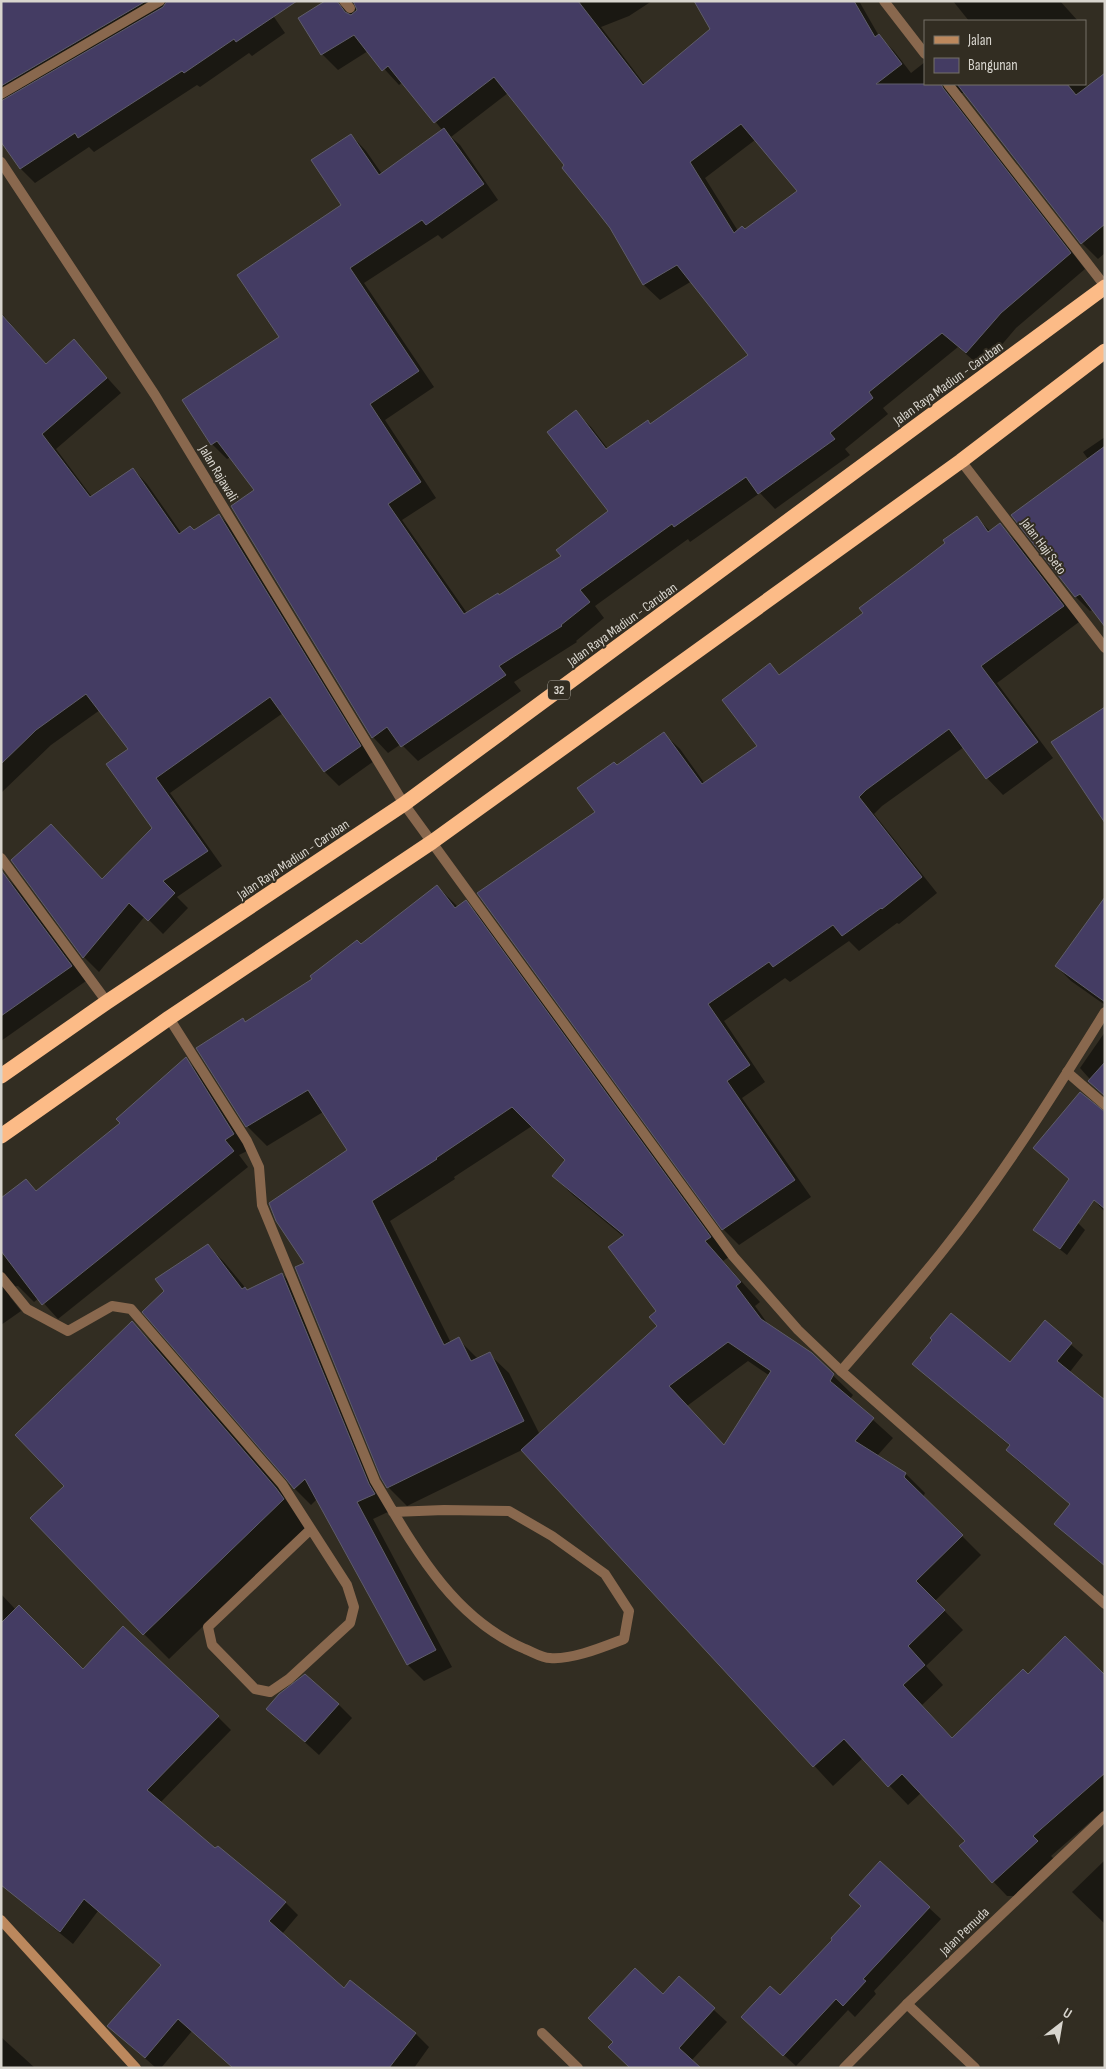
<svg xmlns="http://www.w3.org/2000/svg" width="1106" height="2069" font-family="'Sofia Sans Condensed',sans-serif">
  <style>
    .shadow { fill: #0007; fill-rule: evenodd }
    .building { fill: #443c63; stroke: #5f5d6a; fill-rule: evenodd }
    .lines { fill: none; stroke-linecap: round; stroke-linejoin: round }
    .lane { stroke: #89684e; stroke-width: 10 }
    .street { stroke: #89684e; stroke-width: 10 }
    .secondary { stroke: #bc885d; stroke-width: 10 }
    .highway { stroke: #fcbb87; stroke-width: 15 }
    .labels { text-anchor: middle; stroke-width: 4; stroke-linejoin: round; paint-order: stroke }
    .shield { fill: #322d22; stroke: #a6a39a; stroke-width: 1 }
    .shield-label { font-size: 12px; font-weight: bold; fill: #d8d5ce }
    .street-label { font-size: 14px; fill: #d8d5ce; stroke: #322d22 }
  </style>
  <rect width="100%" height="100%" fill="#322d22"/>
  <!-- shadow -->
  <g class="shadow">
    <path d="M 1,1 L 263,1 L 285,33 L 252,56 L 249,53 L 200,87 L 197,85 L 94,152 L 89,147 L 35,183 L 21,169 L 1,140 Z"/>
    <path d="M 328,1 L 652,1 L 629,16 L 601,27 L 645,85 L 712,29 L 696,1 L 859,1 L 879,36 L 894,51 L 911,73 L 925,62 L 925,84 L 1085,84 L 1088,87 L 1105,74 L 1105,253 L 1098,259 L 1082,243 L 965,93 L 960,93 L 956,98 L 958,105 L 1085,269 L 1016,328 L 982,368 L 958,347 L 883,408 L 888,414 L 845,449 L 850,455 L 775,509 L 760,493 L 690,542 L 688,539 L 595,606 L 604,618 L 576,641 L 577,642 L 514,682 L 521,691 L 418,761 L 401,744 L 388,753 L 373,737 L 256,491 L 231,457 L 227,459 L 212,444 L 281,338 L 342,205 L 351,135 L 366,151 L 382,174 L 443,131 L 403,82 L 399,85 L 368,51 L 338,70 L 322,54 L 300,19 ZM 508,93 L 566,166 L 611,228 L 644,285 L 660,300 L 692,281 L 750,355 L 651,425 L 608,449 L 591,427 L 576,412 L 610,511 L 563,557 L 500,596 L 467,613 L 402,520 L 436,498 L 385,420 L 434,387 L 364,283 L 438,235 L 442,239 L 498,200 L 460,145 L 451,137 ZM 755,140 L 799,191 L 745,231 L 738,231 L 705,178 Z"/>
    <path d="M 953,1 L 1060,1 L 1078,21 L 969,21 Z"/>
    <path d="M 1,313 L 47,365 L 74,341 L 121,393 L 56,449 L 92,497 L 133,469 L 147,484 L 182,534 L 194,532 L 219,515 L 234,530 L 374,761 L 339,786 L 325,772 L 283,713 L 170,793 L 222,866 L 177,897 L 188,908 L 163,934 L 145,916 L 99,972 L 84,957 L 13,860 L 103,881 L 154,828 L 130,749 L 100,710 L 51,745 L 1,793 Z"/>
    <path d="M 1105,437 L 1105,618 L 1094,609 L 1090,611 L 1076,597 L 1088,459 L 1083,452 Z"/>
    <path d="M 976,517 L 991,532 L 1000,525 L 1016,541 L 1079,622 L 997,683 L 1053,758 L 1003,795 L 987,778 L 964,747 L 882,806 L 874,814 L 937,893 L 899,924 L 897,923 L 859,951 L 849,941 L 790,982 L 785,978 L 724,1021 L 765,1082 L 742,1098 L 811,1197 L 739,1245 L 723,1229 L 596,813 L 617,766 L 663,733 L 680,749 L 705,784 L 759,746 L 770,665 L 780,676 L 865,613 L 915,568 Z"/>
    <path d="M 1,872 L 15,886 L 86,981 L 1,1041 Z"/>
    <path d="M 437,886 L 458,907 L 466,902 L 485,921 L 729,1257 L 723,1261 L 760,1302 L 755,1306 L 770,1327 L 811,1354 L 853,1395 L 850,1399 L 893,1438 L 877,1456 L 906,1474 L 925,1493 L 923,1497 L 981,1555 L 935,1601 L 963,1630 L 926,1666 L 943,1685 L 922,1705 L 953,1739 L 1028,1675 L 1105,1677 L 1105,1809 L 1051,1856 L 1056,1861 L 1019,1896 L 1007,1896 L 988,1876 L 966,1841 L 921,1793 L 908,1805 L 863,1758 L 833,1786 L 522,1450 L 407,1506 L 388,1487 L 305,1263 L 349,1150 L 323,1112 L 267,1146 L 247,1126 L 198,1048 L 246,1023 L 314,980 L 362,946 ZM 532,1126 L 566,1160 L 553,1176 L 573,1195 L 624,1237 L 658,1311 L 659,1327 L 540,1435 L 509,1373 L 489,1354 L 478,1359 L 458,1339 L 451,1343 L 390,1221 L 455,1179 L 454,1177 ZM 748,1361 L 770,1376 L 724,1446 L 687,1406 Z"/>
    <path d="M 1105,899 L 1105,1005 L 1071,981 L 1056,966 Z"/>
    <path d="M 1105,1032 L 1105,1096 L 1080,1068 Z"/>
    <path d="M 186,1059 L 200,1074 L 249,1150 L 239,1155 L 248,1167 L 58,1319 L 39,1298 L 34,1302 L 18,1286 L 11,1287 L 9,1291 L 10,1297 L 21,1311 L 1,1325 L 1,1200 L 26,1181 L 37,1192 L 121,1124 Z"/>
    <path d="M 1105,1112 L 1078,1187 L 1034,1148 Z"/>
    <path d="M 1080,1189 L 1105,1191 L 1105,1212 L 1094,1200 Z"/>
    <path d="M 1078,1223 L 1085,1230 L 1067,1255 L 1035,1230 Z"/>
    <path d="M 207,1245 L 224,1262 L 248,1291 L 282,1274 L 299,1291 L 390,1511 L 373,1519 L 452,1667 L 424,1681 L 408,1665 L 317,1499 L 311,1505 L 295,1489 L 166,1291 Z"/>
    <path d="M 1045,1322 L 1083,1355 L 1069,1373 L 1105,1401 L 1105,1566 L 1055,1524 L 1071,1505 L 1019,1462 L 1007,1450 L 1010,1446 L 913,1364 L 1010,1364 Z"/>
    <path d="M 132,1323 L 158,1348 L 302,1515 L 308,1525 L 169,1659 L 144,1634 Z"/>
    <path d="M 1,1594 L 16,1610 L 83,1670 L 218,1717 L 231,1730 L 160,1803 L 215,1850 L 285,1902 L 298,1915 L 282,1934 L 344,1990 L 350,1981 L 416,2034 L 429,2047 L 414,2068 L 233,2068 L 192,2031 L 161,2068 L 156,2068 L 109,2026 L 162,1966 L 98,1911 L 73,1944 L 20,1900 L 7,1887 L 1,1875 Z"/>
    <path d="M 338,1704 L 352,1718 L 319,1755 L 268,1709 Z"/>
    <path d="M 1105,1860 L 1105,1924 L 1072,1892 Z"/>
    <path d="M 880,1863 L 941,1919 L 874,1991 L 876,1994 L 855,2017 L 848,2010 L 796,2066 L 754,2028 L 780,1997 L 834,1940 L 862,1907 Z"/>
    <path d="M 679,1978 L 727,2022 L 691,2061 L 631,2068 L 663,1996 Z"/>
    <path d="M 1,2037 L 35,2068 L 1,2068 Z"/>
  </g>
  <!-- building -->
  <g class="building">
    <path d="M 1,1 L 146,1 L 1,86 Z"/>
    <path d="M 167,1 L 297,1 L 236,42 L 234,39 L 184,73 L 182,71 L 78,138 L 75,133 L 20,169 L 1,142 L 1,101 L 163,7 Z"/>
    <path d="M 325,1 L 337,1 L 345,12 L 351,15 L 357,10 L 353,1 L 578,1 L 643,85 L 710,29 L 694,1 L 854,1 L 875,37 L 879,34 L 902,64 L 876,84 L 941,84 L 943,88 L 1071,253 L 1001,313 L 966,353 L 942,333 L 869,392 L 873,398 L 830,433 L 835,439 L 758,494 L 746,477 L 674,527 L 672,524 L 580,590 L 590,602 L 561,625 L 562,626 L 499,666 L 506,675 L 401,747 L 387,727 L 372,738 L 231,506 L 254,490 L 217,441 L 211,445 L 182,400 L 279,337 L 237,275 L 341,205 L 311,160 L 351,134 L 379,175 L 444,128 L 484,184 L 426,225 L 422,220 L 350,268 L 419,371 L 370,404 L 421,482 L 388,504 L 464,614 L 498,593 L 499,595 L 561,556 L 556,550 L 608,511 L 547,432 L 576,410 L 606,449 L 648,420 L 650,424 L 748,355 L 677,265 L 643,285 L 610,228 L 596,210 L 562,168 L 564,165 L 494,77 L 434,123 L 388,66 L 382,71 L 354,35 L 321,55 L 298,18 ZM 741,124 L 797,191 L 745,229 L 742,226 L 734,233 L 690,162 Z"/>
    <path d="M 1105,73 L 1105,224 L 1081,244 L 957,84 L 1067,84 L 1076,95 Z"/>
    <path d="M 1,314 L 46,364 L 74,339 L 107,378 L 42,434 L 90,497 L 133,468 L 179,534 L 190,526 L 194,530 L 219,514 L 361,746 L 324,772 L 270,697 L 156,778 L 208,851 L 163,881 L 175,893 L 148,921 L 129,903 L 83,958 L 11,860 L 51,824 L 102,879 L 152,828 L 106,764 L 128,749 L 86,694 L 36,730 L 1,764 Z"/>
    <path d="M 1105,446 L 1105,627 L 1080,594 L 1075,597 L 1011,515 Z"/>
    <path d="M 977,516 L 988,532 L 1000,523 L 1064,606 L 981,666 L 1038,742 L 986,779 L 949,729 L 866,790 L 859,797 L 922,877 L 882,909 L 881,908 L 842,936 L 833,925 L 773,967 L 769,962 L 708,1004 L 750,1065 L 727,1081 L 795,1180 L 722,1230 L 477,893 L 595,812 L 577,788 L 614,762 L 617,765 L 664,732 L 702,784 L 757,746 L 722,700 L 770,663 L 779,675 L 863,613 L 859,608 L 914,567 L 945,543 L 943,540 Z"/>
    <path d="M 1105,707 L 1105,823 L 1051,742 Z"/>
    <path d="M 1,870 L 72,966 L 1,1016 Z"/>
    <path d="M 437,885 L 455,908 L 466,900 L 711,1237 L 705,1241 L 741,1282 L 736,1286 L 761,1319 L 812,1353 L 834,1374 L 830,1381 L 874,1418 L 855,1441 L 906,1473 L 904,1477 L 963,1535 L 916,1581 L 945,1610 L 908,1646 L 925,1665 L 903,1685 L 952,1738 L 1023,1669 L 1028,1674 L 1065,1636 L 1105,1675 L 1105,1773 L 1033,1836 L 1038,1841 L 992,1883 L 959,1846 L 965,1841 L 902,1774 L 888,1787 L 844,1739 L 813,1767 L 521,1450 L 657,1326 L 649,1317 L 656,1311 L 608,1247 L 624,1235 L 552,1176 L 565,1160 L 512,1107 L 436,1158 L 437,1159 L 372,1201 L 444,1345 L 459,1337 L 471,1361 L 490,1352 L 524,1421 L 387,1488 L 381,1478 L 295,1267 L 304,1263 L 276,1221 L 269,1203 L 347,1150 L 308,1090 L 246,1127 L 196,1048 L 243,1018 L 245,1022 L 312,979 L 310,976 L 357,940 L 361,944 ZM 728,1342 L 771,1371 L 724,1445 L 669,1386 Z"/>
    <path d="M 1105,897 L 1105,1002 L 1055,966 Z"/>
    <path d="M 186,1057 L 234,1134 L 225,1140 L 234,1151 L 42,1305 L 1,1251 L 1,1198 L 26,1179 L 36,1191 L 120,1123 L 116,1119 Z"/>
    <path d="M 1105,1062 L 1105,1096 L 1088,1081 Z"/>
    <path d="M 1080,1092 L 1105,1112 L 1105,1209 L 1094,1200 L 1060,1249 L 1033,1230 L 1069,1179 L 1033,1148 Z"/>
    <path d="M 208,1244 L 242,1289 L 245,1287 L 247,1290 L 282,1273 L 369,1484 L 375,1494 L 357,1502 L 436,1650 L 407,1665 L 305,1479 L 294,1489 L 287,1480 L 142,1312 L 164,1291 L 155,1279 Z"/>
    <path d="M 951,1313 L 1010,1362 L 1045,1320 L 1072,1343 L 1057,1361 L 1105,1400 L 1105,1566 L 1054,1524 L 1070,1504 L 1006,1450 L 1010,1445 L 912,1364 L 932,1340 L 930,1338 Z"/>
    <path d="M 132,1321 L 276,1488 L 284,1499 L 143,1635 L 30,1518 L 64,1486 L 15,1435 Z"/>
    <path d="M 19,1605 L 83,1669 L 123,1626 L 219,1716 L 147,1790 L 215,1848 L 218,1846 L 286,1902 L 269,1921 L 344,1988 L 350,1980 L 416,2033 L 389,2068 L 233,2068 L 178,2019 L 145,2058 L 107,2026 L 161,1965 L 84,1899 L 60,1932 L 1,1885 L 1,1623 Z"/>
    <path d="M 305,1674 L 339,1704 L 305,1742 L 266,1709 L 279,1694 Z"/>
    <path d="M 880,1861 L 930,1907 L 863,1979 L 866,1981 L 843,2006 L 836,1999 L 783,2056 L 741,2017 L 770,1986 L 780,1995 L 832,1940 L 831,1938 L 861,1906 L 849,1895 Z"/>
    <path d="M 635,1968 L 663,1994 L 679,1976 L 715,2008 L 679,2048 L 701,2068 L 630,2068 L 608,2047 L 613,2042 L 588,2018 Z"/>
  </g>
  <g class="lines">
    <!-- lane -->
    <path class="lane" d="M 1,1277 L 27,1309 L 68,1331 L 112,1306 L 131,1309 L 282,1484 L 347,1585 L 354,1607 L 350,1623 L 289,1679 L 270,1692 L 255,1689 L 212,1645 L 208,1627 L 311,1529"/>
    <!-- street -->
    <g class="street">
      <path d="M 344,1 L 350,8"/>
      <path d="M 884,1 L 925,54"/>
      <path d="M 948,84 L 1105,286"/>
      <path d="M 1,94 L 160,1"/>
      <path d="M 1,162 L 155,395 L 404,804 L 733,1256 L 798,1330 L 841,1371 L 1105,1604"/>
      <path d="M 961,461 L 1105,648"/>
      <path d="M 1,858 L 107,1002"/>
      <path d="M 169,1018 L 247,1141 L 259,1167 L 262,1205 L 375,1481 C 414,1547 452,1618 525,1649 C 533,1652 542,1658 550,1658 C 572,1660 603,1647 624,1639 L 629,1611 L 605,1574 L 552,1536 L 509,1511 L 444,1510 L 393,1512"/>
      <path d="M 1067,1072 L 1105,1105"/>
      <path d="M 841,1371 C 875,1332 909,1293 941,1253 C 1002,1177 1054,1094 1105,1012"/>
      <path d="M 907,2004 L 975,2068"/>
      <path d="M 542,2033 L 578,2068"/>
      <path d="M 844,2068 L 907,2004 L 1105,1816"/>
    </g>
    <!-- secondary -->
    <path class="secondary" d="M 1,1920 L 136,2068"/>
    <!-- highway -->
    <g class="highway">
      <path d="M 1,1076 L 107,1002 L 404,804 L 1105,287"/>
      <path d="M 1,1136 L 169,1018 L 432,842 L 961,461 L 1105,351"/>
    </g>
  </g>
  <g class="labels">
    <!-- shield labels -->
    <rect class="shield" x="548" y="680.5" width="22" height="19" rx="4"/>
    <g class="shield-label">
      <text x="559" y="694">32</text>
    </g>
    <!-- street labels -->
    <g class="street-label">
      <text transform="translate(948 383) rotate(-36)" y="5">Jalan Raya Madiun - Caruban</text>
      <text transform="translate(219 473) rotate(59)" y="5">Jalan Rajawali</text>
      <text transform="translate(1044 546) rotate(53)" y="5">Jalan Haji Seto</text>
      <text transform="translate(622 624) rotate(-36)" y="5">Jalan Raya Madiun - Caruban</text>
      <text transform="translate(293 859) rotate(-34)" y="5">Jalan Raya Madiun - Caruban</text>
      <text transform="translate(964 1931) rotate(-44)" y="5">Jalan Pemuda</text>
    </g>
  </g>
  <!-- border -->
  <rect width="1106" height="2069" fill="none" stroke="#d8d5ce" stroke-width="5"/>
  <!-- legend -->
  <rect x="924" y="20" width="162" height="65" fill="#322d22" stroke="#747067"/>
  <rect x="934" y="36" width="25" height="8" fill="#bc885d" stroke="#747067"/>
  <text x="968" y="45" font-size="15" fill="#d8d5ce">Jalan</text>
  <rect x="934" y="58" width="25" height="15" fill="#443c63" stroke="#747067"/>
  <text x="968" y="70" font-size="15" fill="#d8d5ce">Bangunan</text>
  <!-- north arrow -->
  <g transform="translate(1061 2024) rotate(31)" stroke="#322d22" stroke-width="4" paint-order="stroke">
  <path d="M0-4L9 19L0 12L-9 19Z" fill="#d8d5ce"/>
  <text y="-8" font-size="14" font-weight="bold" text-anchor="middle" fill="#d8d5ce">U</text>
  </g>
</svg>
